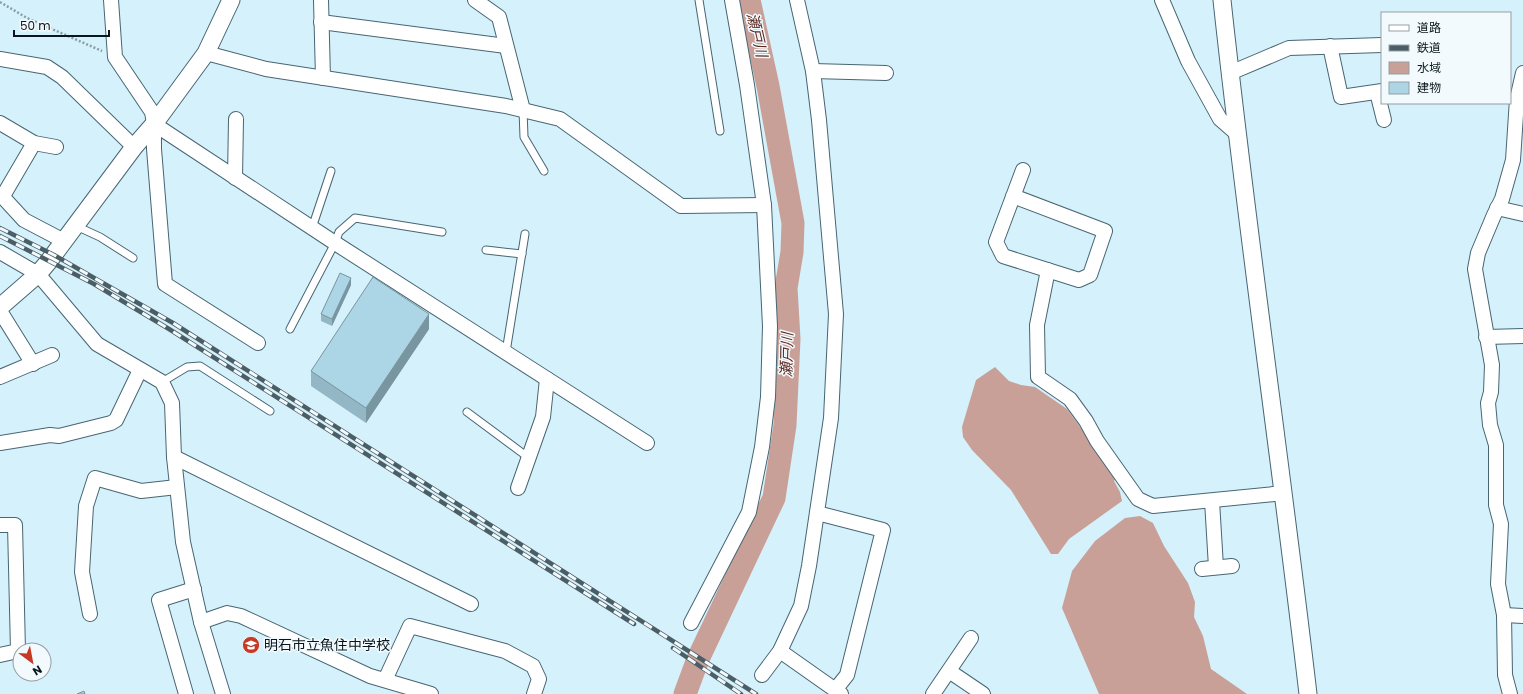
<svg xmlns="http://www.w3.org/2000/svg" width="1523" height="694" font-family="Poppins,'Noto Sans JP',sans-serif">
  <style>
    .water { fill: #c8a098 }
    .lines { fill: none; stroke-linecap: round; stroke-linejoin: round }
    .river { stroke: #c8a098; stroke-width: 23 }
    .service-casing { stroke: #476672; stroke-width: 9 }
    .minor-casing { stroke: #476672; stroke-width: 16 }
    .tertiary-casing { stroke: #476672; stroke-width: 19 }
    .path { stroke: #889ea7; stroke-width: 2.5; stroke-dasharray: 2 2; stroke-linecap: butt }
    .service { stroke: #fff; stroke-width: 7 }
    .minor { stroke: #fff; stroke-width: 14 }
    .tertiary { stroke: #fff; stroke-width: 17 }
    .rail-casing { stroke: #4c5e65; stroke-width: 4.5 }
    .rail { stroke: #f3fafd; stroke-width: 3; stroke-dasharray: 9; stroke-linecap: butt }
    .wall { fill: #94b7c5 }
    .shaded-wall { fill: #7895a0 }
    .building { fill: #acd5e5; stroke: #7895a0 }
    .labels { text-anchor: middle; stroke-width: 3; stroke-linejoin: round; paint-order: stroke }
    .poi-label { font-size: 14px; fill: #09161b; stroke: #f3fafd; text-anchor: start }
    .water-label { font-size: 15px; font-style: italic; fill: #5e2a21; stroke: #f3fafd }
  </style>
  <rect width="100%" height="100%" fill="#d5f1fc"/>
  <!-- water -->
  <g class="water">
    <path d="M 995,367 L 1009,381 L 1021,385 L 1035,387 L 1067,409 L 1117,477 L 1114,481 L 1120,492 L 1122,501 L 1069,539 L 1058,554 L 1051,554 L 1011,490 L 972,450 L 963,437 L 962,427 L 976,380 Z"/>
    <path d="M 1140,516 L 1153,523 L 1164,546 L 1188,583 L 1195,602 L 1194,617 L 1203,636 L 1211,669 L 1247,694 L 1099,694 L 1062,608 L 1072,571 L 1095,541 L 1125,518 Z"/>
  </g>
  <g class="lines">
    <!-- river -->
    <path class="river" d="M 685,694 L 698,659 L 774,498 L 785,425 L 789,339 L 786,288 L 792,252 L 793,223 L 768,86 L 749,0"/>
    <defs>
      <g id="service">
        <path d="M 699,0 L 720,131"/>
        <path d="M 523,110 L 524,137 L 544,171"/>
        <path d="M 76,226 L 100,237 L 133,258"/>
        <path d="M 312,228 L 331,171"/>
        <path d="M 486,250 L 522,254"/>
        <path d="M 290,329 L 335,243 L 339,232 L 355,218 L 442,232"/>
        <path d="M 506,352 L 525,234"/>
        <path d="M 162,382 L 187,367 L 200,366 L 270,411"/>
        <path d="M 467,412 L 529,458"/>
      </g>
      <g id="minor">
        <path d="M 111,0 L 115,57 L 152,112 L 154,124 L 154,149 L 165,284 L 258,343"/>
        <path d="M 321,0 L 323,78"/>
        <path d="M 475,0 L 499,17 L 523,110"/>
        <path d="M 1162,0 L 1188,61 L 1220,119 L 1236,133"/>
        <path d="M 321,22 L 506,46"/>
        <path d="M 1330,46 L 1341,97 L 1382,91"/>
        <path d="M 206,53 L 266,69 L 506,106 L 560,119 L 681,206 L 764,205"/>
        <path d="M 0,59 L 47,67 L 62,77 L 134,147"/>
        <path d="M 813,71 L 886,73"/>
        <path d="M 1230,73 L 1289,48 L 1382,45"/>
        <path d="M 1377,92 L 1384,120"/>
        <path d="M 0,123 L 34,143 L 56,147"/>
        <path d="M 154,124 L 335,243 L 647,443"/>
        <path d="M 235,178 L 236,119"/>
        <path d="M 0,194 L 24,220 L 64,241"/>
        <path d="M 3,196 L 34,143"/>
        <path d="M 1013,196 L 1105,231 L 1090,275 L 1079,280 L 1003,256 L 996,242 L 1023,170"/>
        <path d="M 1497,208 L 1523,214"/>
        <path d="M 0,252 L 38,274 L 97,344 L 162,382 L 172,403 L 174,457 L 183,542 L 201,622 L 223,694"/>
        <path d="M 1048,270 L 1037,325 L 1038,377 L 1070,399 L 1086,421 L 1097,441 L 1138,499 L 1153,506 L 1284,493"/>
        <path d="M 0,311 L 33,364"/>
        <path d="M 1486,337 L 1523,336"/>
        <path d="M 0,377 L 52,355"/>
        <path d="M 0,443 L 50,435 L 59,436 L 111,423 L 116,420 L 140,370"/>
        <path d="M 174,457 L 471,604"/>
        <path d="M 518,488 L 543,417 L 547,379"/>
        <path d="M 1212,501 L 1216,567"/>
        <path d="M 817,513 L 883,530 L 847,675 L 835,690"/>
        <path d="M 0,525 L 15,525 L 18,651 L 0,655"/>
        <path d="M 1202,569 L 1232,566"/>
        <path d="M 90,614 L 82,572 L 86,506 L 95,478 L 141,491 L 177,487"/>
        <path d="M 1504,615 L 1523,616"/>
        <path d="M 201,622 L 227,613 L 241,616 L 370,676 L 431,694"/>
        <path d="M 691,623 L 749,512 L 762,447 L 768,397 L 770,326 L 764,205 L 747,85 L 732,0"/>
        <path d="M 780,651 L 841,694"/>
        <path d="M 949,671 L 983,694"/>
        <path d="M 762,675 L 780,651 L 801,606 L 809,566 L 831,418 L 836,314 L 819,120 L 813,71 L 797,0"/>
        <path d="M 385,680 L 410,626 L 505,651 L 533,666 L 539,679 L 534,694"/>
        <path d="M 186,694 L 159,600 L 194,589"/>
        <path d="M 933,694 L 971,638"/>
        <path d="M 1510,694 L 1505,675 L 1504,615 L 1498,584 L 1501,524 L 1496,505 L 1496,445 L 1490,425 L 1488,403 L 1491,392 L 1492,365 L 1475,269 L 1478,253 L 1494,215 L 1502,199 L 1513,160 L 1517,99 L 1523,73"/>
      </g>
      <g id="tertiary">
        <path d="M 1222,0 C 1247,232 1281,463 1308,694"/>
        <path d="M 0,307 L 38,274 L 49,261 L 134,147 L 154,124 L 206,53 L 231,0"/>
      </g>
    </defs>
    <!-- service casing -->
    <use href="#service" class="service-casing"/>
    <!-- minor casing -->
    <use href="#minor" class="minor-casing"/>
    <!-- tertiary casing -->
    <use href="#tertiary" class="tertiary-casing"/>
    <!-- path -->
    <path class="path" d="M 0,2 L 27,18 L 102,51"/>
    <!-- service -->
    <use href="#service" class="service"/>
    <!-- minor -->
    <use href="#minor" class="minor"/>
    <!-- tertiary -->
    <use href="#tertiary" class="tertiary"/>
    <defs>
      <g id="rail">
        <path d="M 0,228 L 54,255 L 173,323 L 756,694"/>
        <path d="M 0,236 L 94,284 L 169,329 L 634,624"/>
        <path d="M 673,648 L 741,694"/>
      </g>
    </defs>
    <!-- rail casing -->
    <use href="#rail" class="rail-casing"/>
    <!-- rail -->
    <use href="#rail" class="rail"/>
  </g>
  <!-- wall -->
  <g class="wall">
    <path d="M 351,285 L 332,326 L 321,321 L 321,314 Z"/>
    <path d="M 429,329 L 366,423 L 311,386 L 311,371 Z"/>
  </g>
  <!-- shaded-wall -->
  <g class="shaded-wall">
    <path d="M 351,278 L 351,285 L 332,326 L 332,319 Z"/>
    <path d="M 429,314 L 429,329 L 366,423 L 366,408 Z"/>
  </g>
  <!-- building -->
  <g class="building">
    <path d="M 340,273 L 351,278 L 332,319 L 321,314 Z"/>
    <path d="M 373,277 L 429,314 L 366,408 L 311,371 Z"/>
    <path d="M 84,691 L 85,694 L 77,694 Z"/>
  </g>
  <!-- icons -->
  <defs>
    <symbol id="school-disc" viewBox="-11 -11 22 22"><circle r="9.5" fill="#c53925" stroke="#f3fafd"/><path d="M0-5L7-2L0 1L-7-2ZM-4 1L0 2.5L4 1V4Q0 6-4 4Z" fill="#fff"/></symbol>
  </defs>
  <g fill-rule="evenodd">
    <use href="#school-disc" x="241" y="635" width="20" height="20"/>
  </g>
  <g class="labels">
    <!-- poi labels -->
    <g class="poi-label">
      <text x="264" y="650">明石市立魚住中学校</text>
    </g>
    <!-- water labels -->
    <g class="water-label">
      <text transform="translate(757 35) rotate(77)" y="5">瀬戸川</text>
      <text transform="translate(787 355) rotate(-89)" y="5">瀬戸川</text>
    </g>
  </g>
  <!-- legend -->
  <rect x="1381" y="12" width="130" height="92" fill="#f3fafd" stroke="#959fa3"/>
  <rect x="1389" y="25" width="20" height="6" fill="#ffffff" stroke="#959fa3"/>
  <text x="1417" y="32" font-size="12" fill="#09161b">道路</text>
  <rect x="1389" y="45" width="20" height="6" fill="#4c5e65" stroke="#959fa3"/>
  <text x="1417" y="52" font-size="12" fill="#09161b">鉄道</text>
  <rect x="1389" y="62" width="20" height="12" fill="#c8a098" stroke="#959fa3"/>
  <text x="1417" y="72" font-size="12" fill="#09161b">水域</text>
  <rect x="1389" y="82" width="20" height="12" fill="#acd5e5" stroke="#959fa3"/>
  <text x="1417" y="92" font-size="12" fill="#09161b">建物</text>
  <!-- north arrow -->
  <g transform="translate(32 662) rotate(148)"><circle r="19" fill="#f3fafd" stroke="#959fa3"/>
  <path d="M0-3L7 15L0 10L-7 15Z" fill="#c53925"/>
  <text y="-6" font-size="11" font-weight="bold" text-anchor="middle" fill="#09161b">N</text>
  </g>
  <!-- scale -->
  <path d="M14 30v6h95v-6" fill="none" stroke="#09161b" stroke-width="2"/>
  <text x="20" y="30" font-size="12" fill="#09161b" stroke="#f3fafd" stroke-width="3" paint-order="stroke">50 m</text>
</svg>
